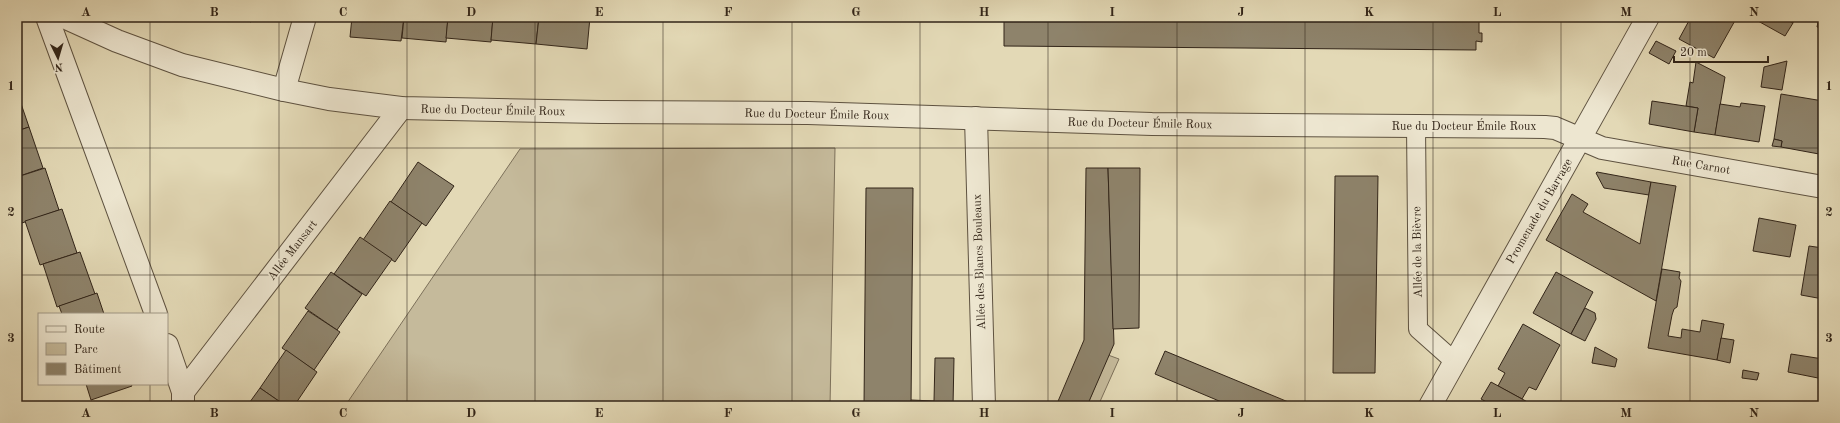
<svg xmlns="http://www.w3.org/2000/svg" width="1840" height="423" font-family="'Old Standard TT',serif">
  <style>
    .green { fill: #c5ba9b; stroke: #7c705a }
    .building { fill: #8e836b; stroke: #322519 }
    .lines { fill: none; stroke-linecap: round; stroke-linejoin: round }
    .lane-casing { stroke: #5e5240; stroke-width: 20 }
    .street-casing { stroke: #5e5240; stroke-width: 24 }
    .lane { stroke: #ede6d0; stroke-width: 18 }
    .street { stroke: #ede6d0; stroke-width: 22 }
    .grid { fill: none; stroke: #322519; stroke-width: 1; stroke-opacity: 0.55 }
    .labels { text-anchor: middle; stroke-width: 3.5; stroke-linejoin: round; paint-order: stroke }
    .street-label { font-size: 12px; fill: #322519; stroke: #ede6d0 }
    .neatline { fill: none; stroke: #322519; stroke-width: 1.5 }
    .grid-label { font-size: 13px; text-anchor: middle; font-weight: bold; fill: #322519 }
  </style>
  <rect width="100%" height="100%" fill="#e3d9b6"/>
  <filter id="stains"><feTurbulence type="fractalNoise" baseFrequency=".005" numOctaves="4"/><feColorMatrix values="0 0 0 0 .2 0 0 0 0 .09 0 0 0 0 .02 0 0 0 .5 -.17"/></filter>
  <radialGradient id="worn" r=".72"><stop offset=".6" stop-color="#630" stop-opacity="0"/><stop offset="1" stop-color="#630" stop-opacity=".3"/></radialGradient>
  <!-- green -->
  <g class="green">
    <path d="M 835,148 L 830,406 L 345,406 L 520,149 Z"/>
    <path d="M 1108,355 L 1119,359 L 1098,406 L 1087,406 Z"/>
  </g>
  <!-- building -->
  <g class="building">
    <path d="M 238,17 L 253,17 L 251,22 Z"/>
    <path d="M 352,17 L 404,17 L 401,41 L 350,37 Z"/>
    <path d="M 404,17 L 448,17 L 446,42 L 402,38 Z"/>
    <path d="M 448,17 L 493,17 L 491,42 L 446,38 Z"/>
    <path d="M 493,17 L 539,17 L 536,44 L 491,40 Z"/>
    <path d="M 539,17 L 590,17 L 587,49 L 536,44 Z"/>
    <path d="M 1004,17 L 1479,17 L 1479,33 L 1482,33 L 1482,42 L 1476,41 L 1476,50 L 1004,46 Z"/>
    <path d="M 1691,17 L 1737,17 L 1714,58 L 1679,39 Z"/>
    <path d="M 1760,17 L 1782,17 L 1793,23 L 1785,36 L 1758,21 Z"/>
    <path d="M 1782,17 L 1794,17 L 1793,23 Z"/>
    <path d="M 1819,17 L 1823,17 L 1823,28 L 1817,27 Z"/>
    <path d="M 1656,41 L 1676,51 L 1669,64 L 1649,53 Z"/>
    <path d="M 1787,61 L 1782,90 L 1761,87 L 1764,67 Z"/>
    <path d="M 1696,62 L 1725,77 L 1715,135 L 1694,132 L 1698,108 L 1686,106 L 1690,82 L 1693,83 Z"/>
    <path d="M 17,92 L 29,127 L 17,131 Z"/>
    <path d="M 1781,94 L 1823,101 L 1823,131 L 1819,154 L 1781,147 L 1782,141 L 1774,139 Z"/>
    <path d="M 1652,101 L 1698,108 L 1694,132 L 1649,124 Z"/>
    <path d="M 1741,103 L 1765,106 L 1759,142 L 1715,135 L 1720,104 L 1740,107 Z"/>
    <path d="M 29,127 L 43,168 L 17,177 L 17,131 Z"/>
    <path d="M 1823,131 L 1823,154 L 1819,154 Z"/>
    <path d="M 1774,139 L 1782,141 L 1781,147 L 1772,146 Z"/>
    <path d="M 418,162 L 454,186 L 426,226 L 391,202 Z"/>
    <path d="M 45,168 L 59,210 L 22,223 L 17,207 L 17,177 Z"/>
    <path d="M 1086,168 L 1108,168 L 1114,344 L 1087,406 L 1056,406 L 1084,340 Z"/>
    <path d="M 1108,168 L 1140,168 L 1139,328 L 1113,329 Z"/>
    <path d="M 1597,172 L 1651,182 L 1649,195 L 1604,188 L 1596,173 Z"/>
    <path d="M 1335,176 L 1378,176 L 1375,373 L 1333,373 Z"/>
    <path d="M 1651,182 L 1676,186 L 1656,301 L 1546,240 L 1572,194 L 1588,204 L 1583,212 L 1640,244 Z"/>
    <path d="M 866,188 L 913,188 L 911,406 L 864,406 Z"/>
    <path d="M 390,201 L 422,223 L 395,262 L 363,240 Z"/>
    <path d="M 62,209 L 77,253 L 40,265 L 25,221 Z"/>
    <path d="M 1759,218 L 1796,225 L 1790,257 L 1753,251 Z"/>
    <path d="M 360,237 L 392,259 L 366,296 L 334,274 Z"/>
    <path d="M 1809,246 L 1823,248 L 1823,299 L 1801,295 Z"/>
    <path d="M 80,252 L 95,294 L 57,307 L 43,264 Z"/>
    <path d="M 1662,269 L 1680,272 L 1679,278 L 1681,281 L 1677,307 L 1674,309 L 1672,315 L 1668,336 L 1681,338 L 1682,329 L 1700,332 L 1702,320 L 1724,324 L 1717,360 L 1648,348 Z"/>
    <path d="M 331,272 L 362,294 L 337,330 L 305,308 Z"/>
    <path d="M 1556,272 L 1593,292 L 1571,334 L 1533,313 Z"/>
    <path d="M 97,293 L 104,314 L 62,314 L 59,306 Z"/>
    <path d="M 1585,308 L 1595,313 L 1596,319 L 1585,341 L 1571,334 Z"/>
    <path d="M 308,311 L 340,332 L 314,370 L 282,348 Z"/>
    <path d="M 1523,324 L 1560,345 L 1536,390 L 1529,387 L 1522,399 L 1498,386 L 1505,373 L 1498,369 Z"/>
    <path d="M 1721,338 L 1734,340 L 1730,363 L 1717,360 Z"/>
    <path d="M 1595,347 L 1617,359 L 1615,367 L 1592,363 Z"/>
    <path d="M 286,350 L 317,372 L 294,406 L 286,406 L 260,388 Z"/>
    <path d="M 1165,351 L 1298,406 L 1231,406 L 1155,374 Z"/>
    <path d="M 1791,354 L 1823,359 L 1823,379 L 1788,372 Z"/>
    <path d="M 935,358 L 954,358 L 953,406 L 911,406 L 911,400 L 934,401 Z"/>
    <path d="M 1743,370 L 1759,373 L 1757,380 L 1742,378 Z"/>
    <path d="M 1491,382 L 1533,405 L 1532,406 L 1494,406 L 1481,399 Z"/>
    <path d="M 86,384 L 131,384 L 132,386 L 91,400 Z"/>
    <path d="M 260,388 L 286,406 L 247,406 Z"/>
  </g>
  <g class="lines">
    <defs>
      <path id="lane" d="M 1416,126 L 1418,329 L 1454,361"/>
      <g id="street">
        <path d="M 47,17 L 156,314"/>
        <path d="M 64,17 L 117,41 L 182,65 L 284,90 L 329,99 L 401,108 L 601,112 L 808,113 L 1152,124 L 1545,127 L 1555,128 L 1602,148 L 1823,187"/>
        <path d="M 284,90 L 305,17"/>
        <path d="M 976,118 L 984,406"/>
        <path d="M 167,345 L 183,392 L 183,403"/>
        <path d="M 183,392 L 401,108"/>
        <path d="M 1430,406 L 1648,17"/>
      </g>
    </defs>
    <!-- lane casing -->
    <use href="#lane" class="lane-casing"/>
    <!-- street casing -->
    <use href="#street" class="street-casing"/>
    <!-- lane -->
    <use href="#lane" class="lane"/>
    <!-- street -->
    <use href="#street" class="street"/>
  </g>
  <!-- grid -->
  <path class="grid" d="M 150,17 L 150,314M 279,17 L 279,406M 407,17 L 407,406M 535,17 L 535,406M 663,17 L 663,406M 792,17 L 792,406M 920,17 L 920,406M 1048,17 L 1048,406M 1177,17 L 1177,406M 1305,17 L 1305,406M 1433,17 L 1433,406M 1561,17 L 1561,406M 1690,17 L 1690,406M 17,148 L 1823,148M 17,275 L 1823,275M 150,384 L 150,406"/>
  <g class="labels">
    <!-- street labels -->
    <g class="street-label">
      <text transform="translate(493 110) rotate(1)" y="4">Rue du Docteur Émile Roux</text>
      <text transform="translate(817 114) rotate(1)" y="4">Rue du Docteur Émile Roux</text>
      <text transform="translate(1140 123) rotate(1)" y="4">Rue du Docteur Émile Roux</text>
      <text x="1464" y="130">Rue du Docteur Émile Roux</text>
      <text transform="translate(1701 165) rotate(10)" y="4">Rue Carnot</text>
      <text transform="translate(1539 211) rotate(-60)" y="4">Promenade du Barrage</text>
      <text transform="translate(292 250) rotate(-52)" y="4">Allée Mansart</text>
      <text transform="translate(1417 252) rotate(-91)" y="4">Allée de la Bièvre</text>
      <text transform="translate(979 262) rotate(-92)" y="4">Allée des Blancs Bouleaux</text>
    </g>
  </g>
  <!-- margin -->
  <rect width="1840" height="423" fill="none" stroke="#e3d9b6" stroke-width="44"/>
  <!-- legend -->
  <rect x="38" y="313" width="130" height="72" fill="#ede6d0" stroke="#a29987"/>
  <rect x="46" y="326" width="20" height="6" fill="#ede6d0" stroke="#a29987"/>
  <text x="74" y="333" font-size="12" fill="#322519">Route</text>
  <rect x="46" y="343" width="20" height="12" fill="#c5ba9b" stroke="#a29987"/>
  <text x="74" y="353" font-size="12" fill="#322519">Parc</text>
  <rect x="46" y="363" width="20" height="12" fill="#8e836b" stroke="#a29987"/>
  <text x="74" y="373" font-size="12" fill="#322519">Bâtiment</text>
  <!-- north arrow -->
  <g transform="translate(58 58) rotate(175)" stroke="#ede6d0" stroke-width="3" paint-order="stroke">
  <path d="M0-3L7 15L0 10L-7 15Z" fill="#322519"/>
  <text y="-6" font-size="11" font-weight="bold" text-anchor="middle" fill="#322519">N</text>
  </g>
  <!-- scale -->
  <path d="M1674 56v6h94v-6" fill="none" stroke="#322519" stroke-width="2"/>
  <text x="1680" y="56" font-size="12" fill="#322519" stroke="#ede6d0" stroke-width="3" paint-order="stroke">20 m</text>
  <rect x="22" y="22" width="1796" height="379" class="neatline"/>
  <g class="grid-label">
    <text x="86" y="16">A</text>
    <text x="214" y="16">B</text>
    <text x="343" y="16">C</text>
    <text x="471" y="16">D</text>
    <text x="599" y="16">E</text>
    <text x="728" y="16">F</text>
    <text x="856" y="16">G</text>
    <text x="984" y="16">H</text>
    <text x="1112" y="16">I</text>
    <text x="1241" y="16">J</text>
    <text x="1369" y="16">K</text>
    <text x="1497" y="16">L</text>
    <text x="1626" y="16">M</text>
    <text x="1754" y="16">N</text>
    <text x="11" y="90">1</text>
    <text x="1829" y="90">1</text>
    <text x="11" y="216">2</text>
    <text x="1829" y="216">2</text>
    <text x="11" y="342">3</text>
    <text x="1829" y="342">3</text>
    <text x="86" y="417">A</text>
    <text x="214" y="417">B</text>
    <text x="343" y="417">C</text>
    <text x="471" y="417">D</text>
    <text x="599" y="417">E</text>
    <text x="728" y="417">F</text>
    <text x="856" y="417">G</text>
    <text x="984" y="417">H</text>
    <text x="1112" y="417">I</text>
    <text x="1241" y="417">J</text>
    <text x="1369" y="417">K</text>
    <text x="1497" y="417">L</text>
    <text x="1626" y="417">M</text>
    <text x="1754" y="417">N</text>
  </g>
  <rect width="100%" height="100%" filter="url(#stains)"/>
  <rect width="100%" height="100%" fill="url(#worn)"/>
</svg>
